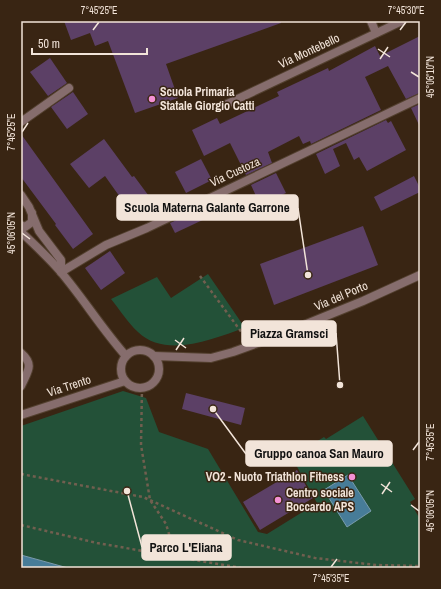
<svg xmlns="http://www.w3.org/2000/svg" width="441" height="589" font-family="'Archivo Narrow',sans-serif">
  <style>
    .green { fill: #235138 }
    .water { fill: #477c98; stroke: #7a9bac }
    .building { fill: #5c4066 }
    .lines { fill: none; stroke-linecap: round; stroke-linejoin: round }
    .lane-casing { stroke: #53402f; stroke-width: 10 }
    .street-casing { stroke: #53402f; stroke-width: 10 }
    .path { stroke: #715f4f; stroke-width: 2.5; stroke-dasharray: 3 3; stroke-linecap: butt }
    .lane { stroke: #866d6d; stroke-width: 8 }
    .street { stroke: #866d6d; stroke-width: 8 }
    .ticks { fill: none; stroke: #f2e4d9; stroke-width: 1.5 }
    .poi-dot { fill: #f491d4; stroke: #392513; stroke-width: 1.5 }
    .labels { text-anchor: middle; stroke-width: 3; stroke-linejoin: round; paint-order: stroke }
    .street-label { font-size: 12px; fill: #f2e4d9; stroke: #392513 }
    .poi-label { font-size: 12px; font-weight: bold; fill: #f2e4d9; stroke: #392513; text-anchor: start }
    .leader { fill: none; stroke: #f2e4d9; stroke-width: 1.5 }
    .callout-dot { fill: #f2e4d9; stroke: #392513; stroke-width: 1.5 }
    .callout { fill: #f2e4d9; stroke: #f2e4d9; stroke-width: 1.5 }
    .callout-label { font-size: 13px; text-anchor: middle; font-weight: bold; fill: #111 }
    .neatline { fill: none; stroke: #f2e4d9; stroke-width: 1.5 }
    .ticks-label { font-size: 10px; text-anchor: middle; fill: #f2e4d9 }
  </style>
  <rect width="100%" height="100%" fill="#392513"/>
  <!-- green -->
  <g class="green">
    <path d="M 208,274 L 243,325 L 244,328 C 213,339 166,359 138,332 C 128,323 120,310 111,299 L 157,277 L 171,298 Z"/>
    <path d="M 123,391 L 146,398 L 159,432 L 208,449 L 258,532 L 267,534 L 317,503 L 290,454 L 307,444 L 308,447 L 324,437 L 326,439 L 363,416 L 415,499 L 410,502 L 420,519 L 420,568 L 68,568 L 21,555 L 21,426 Z"/>
  </g>
  <!-- water -->
  <g class="water">
    <path d="M 348,475 L 371,511 L 347,527 L 324,490 Z"/>
    <path d="M 21,555 L 68,568 L 21,568 Z"/>
  </g>
  <!-- building -->
  <g class="building">
    <path d="M 64,21 L 281,21 L 281,23 L 166,64 L 178,98 L 135,113 L 108,41 L 95,46 L 90,33 L 71,40 Z"/>
    <path d="M 420,36 L 420,93 L 406,99 L 388,66 L 365,77 L 381,110 L 311,144 L 310,141 L 303,144 L 299,136 L 268,152 L 272,163 L 246,175 L 230,143 L 204,156 L 192,130 L 217,118 L 220,124 L 279,96 L 277,92 L 328,68 L 329,71 L 375,46 L 380,56 Z"/>
    <path d="M 50,58 L 67,83 L 48,96 L 30,72 Z"/>
    <path d="M 73,92 L 88,114 L 67,129 L 51,107 Z"/>
    <path d="M 420,104 L 420,127 L 411,108 Z"/>
    <path d="M 386,120 L 388,123 L 391,121 L 406,150 L 367,171 L 359,157 L 354,160 L 346,143 L 333,149 L 340,166 L 325,174 L 316,154 Z"/>
    <path d="M 21,134 L 93,234 L 73,249 L 55,225 L 56,224 L 21,177 Z"/>
    <path d="M 104,139 L 132,177 L 134,176 L 157,207 L 137,221 L 105,176 L 89,188 L 70,164 Z"/>
    <path d="M 201,159 L 212,180 L 186,193 L 175,172 Z"/>
    <path d="M 276,173 L 286,193 L 260,205 L 251,185 Z"/>
    <path d="M 414,176 L 420,188 L 420,192 L 381,211 L 374,197 Z"/>
    <path d="M 203,208 L 207,218 L 175,233 L 170,223 Z"/>
    <path d="M 363,226 L 378,265 L 274,305 L 260,264 Z"/>
    <path d="M 110,251 L 125,273 L 101,290 L 85,268 Z"/>
    <path d="M 186,393 L 245,408 L 241,425 L 182,409 Z"/>
    <path d="M 297,470 L 313,498 L 260,530 L 243,502 Z"/>
  </g>
  <g class="lines">
    <defs>
      <path id="lane" d="M 21,353 C 35,365 27,372 21,386"/>
      <g id="street">
        <path d="M 371,21 L 376,33"/>
        <path d="M 227,104 L 402,21"/>
        <path d="M 21,122 L 69,88"/>
        <path d="M 21,195 L 29,207 L 39,231 L 61,260 L 61,272"/>
        <path d="M 21,225 L 25,227 L 32,222 L 32,213"/>
        <path d="M 21,232 C 35,245 48,257 60,271 C 83,298 102,329 126,356"/>
        <path d="M 61,272 L 106,245 L 147,228 L 420,98"/>
        <circle cx="140" cy="369" r="19"/>
        <path d="M 154,356 L 211,358 L 233,352 L 277,336 L 363,301 L 420,275"/>
        <path d="M 21,415 L 125,381"/>
      </g>
    </defs>
    <!-- lane casing -->
    <use href="#lane" class="lane-casing"/>
    <!-- street casing -->
    <use href="#street" class="street-casing"/>
    <!-- path -->
    <g class="path">
      <path d="M 200,276 L 245,337"/>
      <path d="M 142,388 L 141,445 L 150,500 L 166,524 L 176,557"/>
      <path d="M 21,474 L 143,497 L 238,540 L 315,558 L 376,565 L 420,566"/>
      <path d="M 21,525 L 97,543 L 241,568"/>
    </g>
    <!-- lane -->
    <use href="#lane" class="lane"/>
    <!-- street -->
    <use href="#street" class="street"/>
  </g>
  <!-- ticks -->
  <path class="ticks" d="M 93,30 L 99,22M 400,30 L 406,22M 378,49 L 390,57M 380,59 L 388,47M 411,72 L 419,77M 22,132 L 28,123M 22,233 L 30,239M 175,340 L 186,348M 176,350 L 184,338M 413,450 L 419,442M 381,484 L 392,492M 382,494 L 390,482M 411,505 L 419,511M 331,567 L 337,559"/>
  <!-- markers -->
  <g class="poi-dot">
    <circle cx="152" cy="99" r="4"/>
    <circle cx="352" cy="477" r="4"/>
    <circle cx="278" cy="500" r="4"/>
  </g>
  <g class="labels">
    <!-- street labels -->
    <g class="street-label">
      <text transform="translate(309 51) rotate(-25)" y="4">Via Montebello</text>
      <text transform="translate(235 172) rotate(-25)" y="4">Via Custoza</text>
      <text transform="translate(341 296) rotate(-23)" y="4">Via del Porto</text>
      <text transform="translate(69 386) rotate(-18)" y="4">Via Trento</text>
    </g>
    <!-- poi labels -->
    <g class="poi-label">
      <text x="160" y="96">Scuola Primaria<tspan x="160" dy="14">Statale Giorgio Catti</tspan></text>
      <text x="344" y="481" text-anchor="end">VO2 - Nuoto Triathlon Fitness</text>
      <text x="286" y="497">Centro sociale<tspan x="286" dy="14">Boccardo APS</tspan></text>
    </g>
  </g>
  <!-- callouts -->
  <path class="leader" d="M308 275L298 208M340 385L336 333M213 409L246 454M127 491L142 547"/>
  <g class="callout-dot">
    <circle cx="308" cy="275" r="4"/>
    <circle cx="340" cy="385" r="4"/>
    <circle cx="213" cy="409" r="4"/>
    <circle cx="127" cy="491" r="4"/>
  </g>
  <g class="callout">
    <rect x="117" y="195" width="181" height="25" rx="4"/>
    <rect x="242" y="321" width="94" height="25" rx="4"/>
    <rect x="246" y="441" width="146" height="25" rx="4"/>
    <rect x="142" y="535" width="89" height="25" rx="4"/>
  </g>
  <g class="callout-label">
    <text x="207" y="212">Scuola Materna Galante Garrone</text>
    <text x="289" y="338">Piazza Gramsci</text>
    <text x="319" y="458">Gruppo canoa San Mauro</text>
    <text x="186" y="552">Parco L'Eliana</text>
  </g>
  <!-- border -->
  <rect width="441" height="589" fill="none" stroke="#392513" stroke-width="44"/>
  <!-- scale -->
  <path d="M32 48v6h115v-6" fill="none" stroke="#f2e4d9" stroke-width="2"/>
  <text x="38" y="48" font-size="12" fill="#f2e4d9" stroke="#392513" stroke-width="3" paint-order="stroke">50 m</text>
  <rect x="22" y="22" width="397" height="545" class="neatline"/>
  <g class="ticks-label">
    <text x="99" y="14">7°45'25"E</text>
    <text x="406" y="14">7°45'30"E</text>
    <text transform="translate(430 77) rotate(-90)" y="4">45°06'10"N</text>
    <text transform="translate(11 132) rotate(-90)" y="4">7°45'25"E</text>
    <text transform="translate(11 233) rotate(-90)" y="4">45°06'05"N</text>
    <text transform="translate(430 442) rotate(-90)" y="4">7°45'35"E</text>
    <text transform="translate(430 511) rotate(-90)" y="4">45°06'05"N</text>
    <text x="331" y="582">7°45'35"E</text>
  </g>
</svg>
